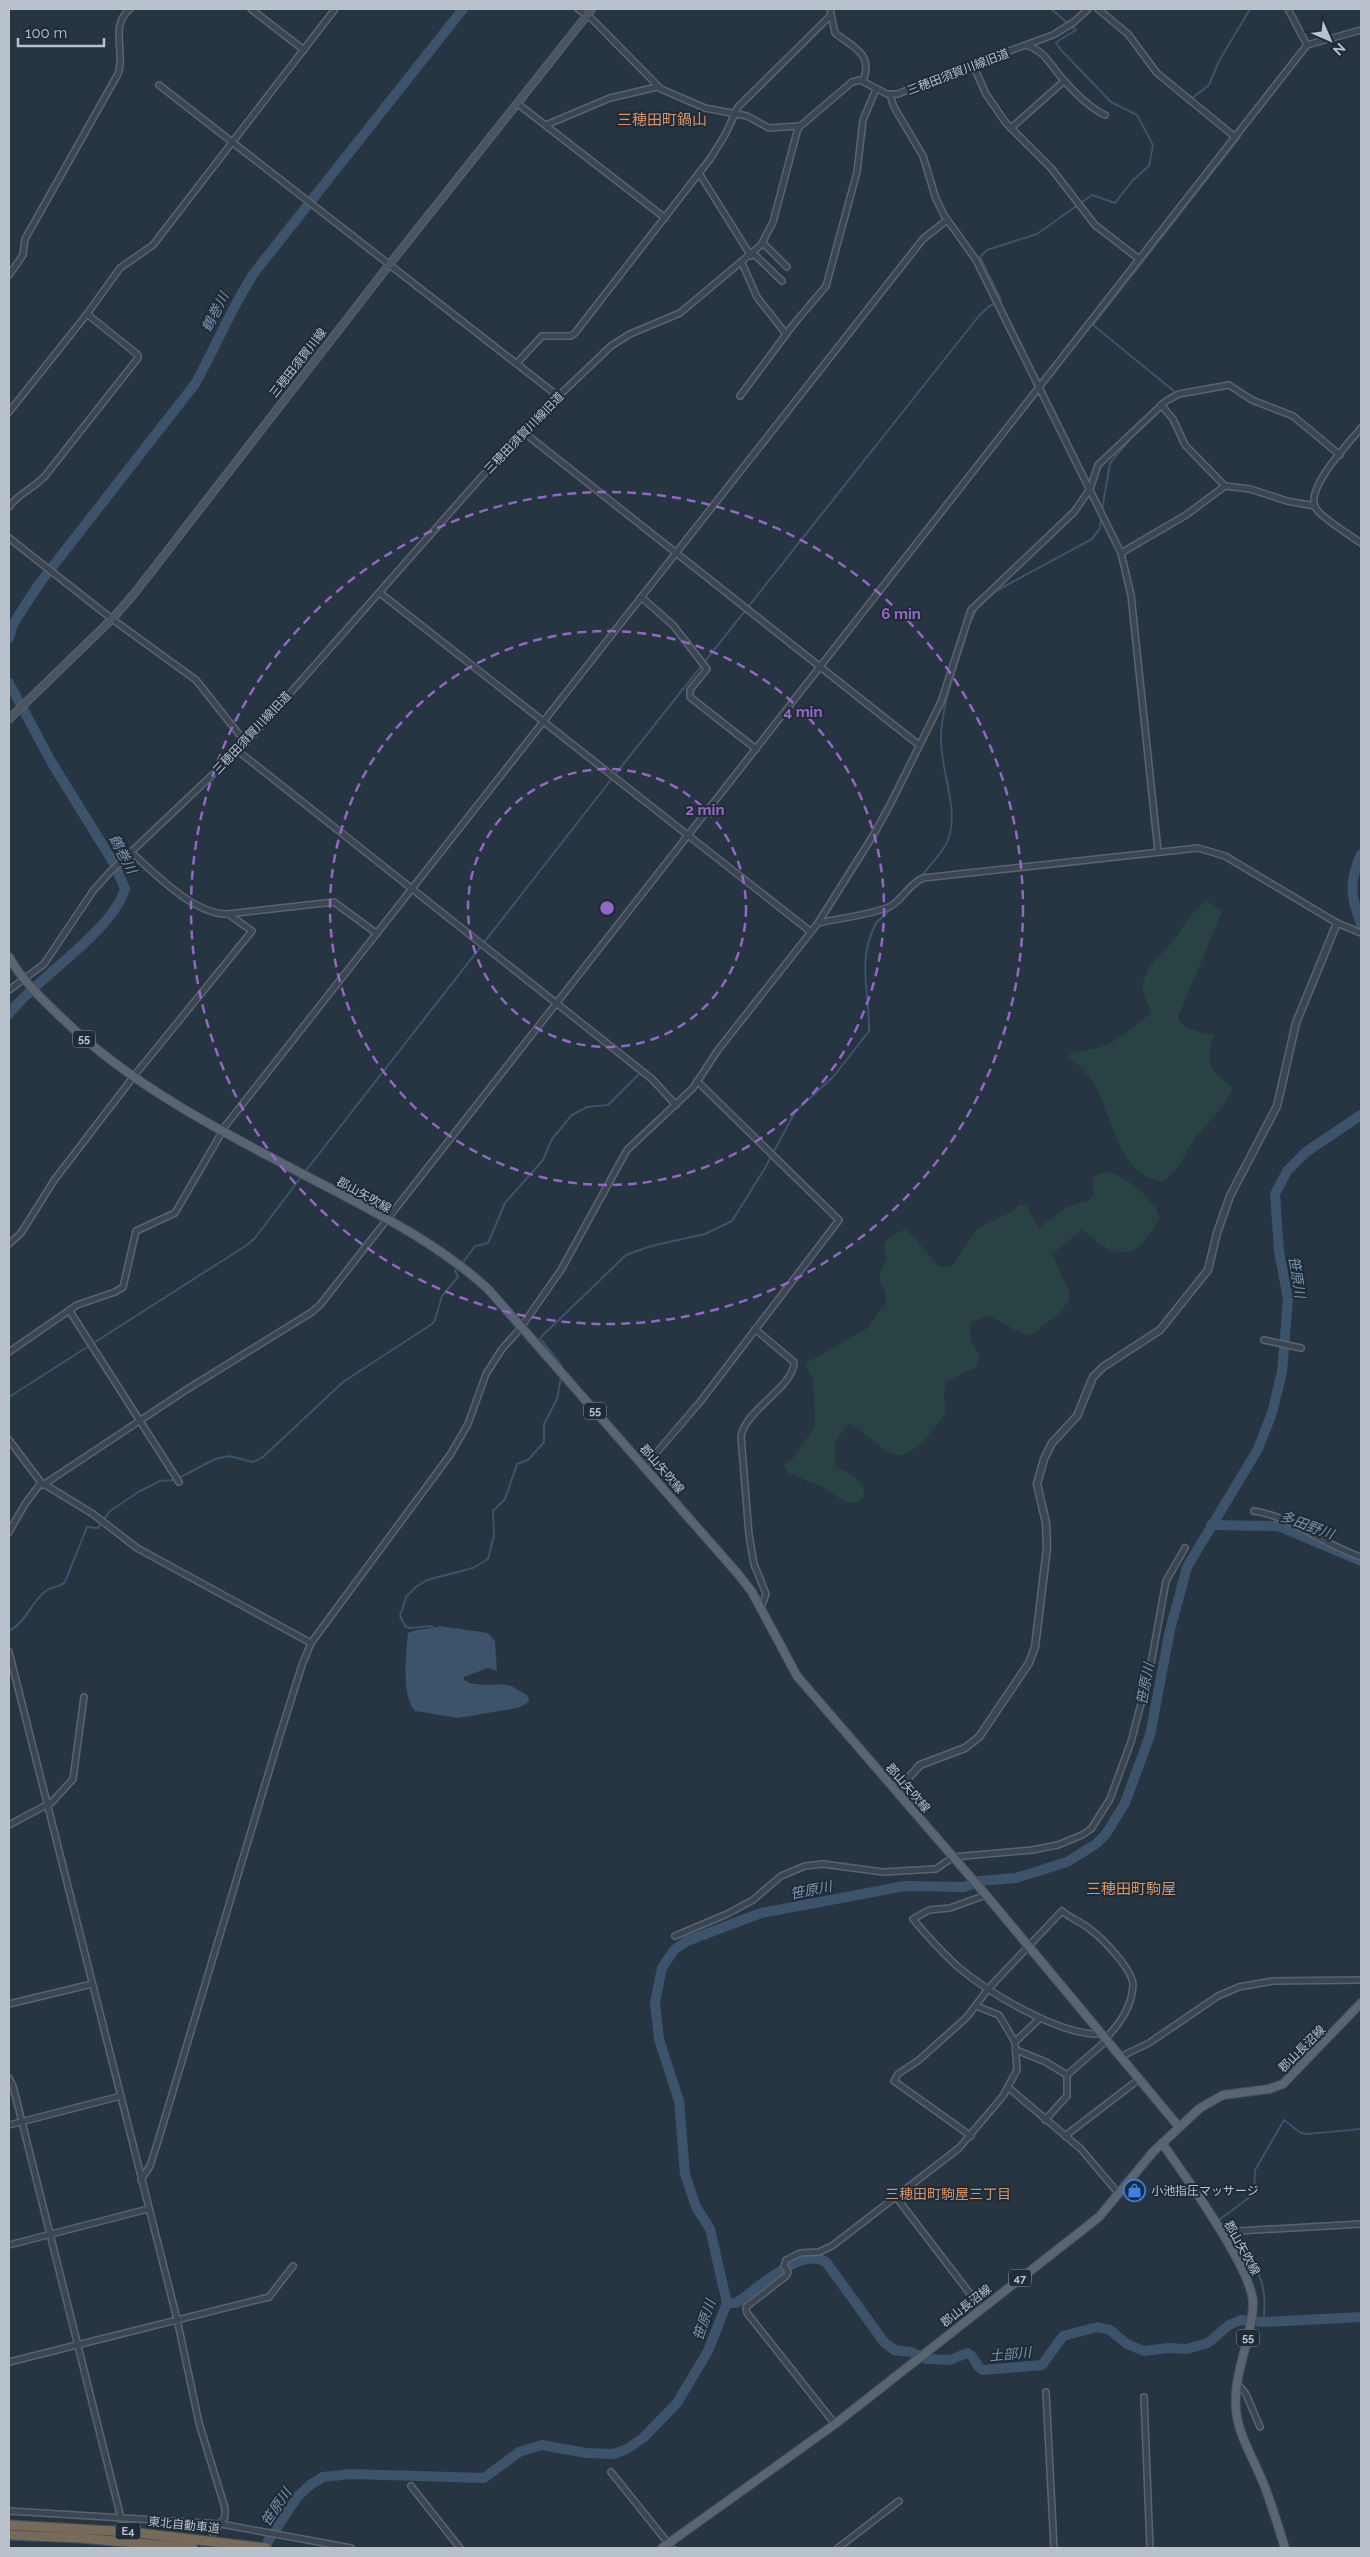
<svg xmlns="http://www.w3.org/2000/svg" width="1370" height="2557" font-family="Raleway,'Noto Sans JP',sans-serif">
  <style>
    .green { fill: #294243 }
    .water { fill: #3d536b }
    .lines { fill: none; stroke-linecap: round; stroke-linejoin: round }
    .stream { stroke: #3d536b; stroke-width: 2 }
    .river { stroke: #3d536b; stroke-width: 10 }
    .minor-tunnel { stroke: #3d4957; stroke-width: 5; stroke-dasharray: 5 2.5; stroke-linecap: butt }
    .minor-casing { stroke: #59646f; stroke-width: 8 }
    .tertiary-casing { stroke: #59646f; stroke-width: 9 }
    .secondary-casing { stroke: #59646f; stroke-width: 9 }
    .primary-casing { stroke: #454f5b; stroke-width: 10 }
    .motorway-casing { stroke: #46515c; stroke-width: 11 }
    .minor { stroke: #3b4652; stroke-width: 5 }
    .tertiary { stroke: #3b4652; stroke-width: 6 }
    .secondary { stroke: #495565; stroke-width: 7 }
    .primary { stroke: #596572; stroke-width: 8 }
    .motorway { stroke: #786a58; stroke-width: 9 }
    .ring { fill: none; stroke: #9368c4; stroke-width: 2.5; stroke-dasharray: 9 6 }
    .labels { text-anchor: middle; stroke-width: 4; stroke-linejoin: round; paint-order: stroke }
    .shield { fill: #202b38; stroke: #8a94a0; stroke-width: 1 }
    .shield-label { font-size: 11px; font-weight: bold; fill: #b8c1cc }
    .street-label { font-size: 12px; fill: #b8c1cc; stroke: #202b38 }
    .poi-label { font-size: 12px; fill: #b8c1cc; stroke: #202b38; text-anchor: start }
    .water-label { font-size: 14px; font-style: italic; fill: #7993ae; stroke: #202b38 }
    .neighbourhood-label { font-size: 14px; fill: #d6936a; stroke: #202b38 }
    .quarter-label { font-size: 15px; fill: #d6936a; stroke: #202b38 }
    .centre { fill: #9368c4; stroke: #202b38; stroke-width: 2.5 }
    .ring-label { font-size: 15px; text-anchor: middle; font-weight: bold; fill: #9368c4; stroke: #202b38; stroke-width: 4; stroke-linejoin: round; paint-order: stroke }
  </style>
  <rect width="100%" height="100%" fill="#273442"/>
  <!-- green -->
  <g class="green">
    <path d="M 1207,901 L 1222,911 L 1178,1018 C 1182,1030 1202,1032 1214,1035 C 1204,1066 1212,1070 1233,1089 C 1225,1107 1212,1118 1200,1132 C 1186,1149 1181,1169 1163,1182 C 1116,1174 1114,1119 1095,1086 C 1088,1074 1079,1065 1069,1057 L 1071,1053 C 1082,1050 1095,1050 1106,1045 C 1122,1038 1137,1024 1151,1013 C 1148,1004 1141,992 1143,983 C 1145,966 1162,955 1172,942 C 1184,927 1190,912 1207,901 Z"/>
    <path d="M 1107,1171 C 1127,1177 1152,1197 1160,1217 C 1147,1241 1134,1263 1104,1247 C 1095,1243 1090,1235 1082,1230 L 1052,1254 L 1068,1288 L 1070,1300 L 1057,1315 L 1030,1336 C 1014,1332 1003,1321 988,1316 L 970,1322 L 971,1342 L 980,1355 L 975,1368 C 943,1383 942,1378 946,1414 C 932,1429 909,1468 886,1451 C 874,1442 862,1431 849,1423 L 835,1442 L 835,1465 C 848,1474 867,1479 864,1497 L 857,1503 L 845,1502 L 824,1488 L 789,1473 L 783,1466 L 793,1458 L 815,1426 L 813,1380 L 806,1367 L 806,1363 L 866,1329 L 886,1302 L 885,1292 L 879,1282 L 880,1272 L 887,1258 C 877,1242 892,1235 906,1229 L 940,1267 L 953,1265 L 976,1229 L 1011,1212 L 1020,1204 L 1027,1206 L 1039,1228 L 1066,1207 L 1089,1200 L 1093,1195 L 1093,1177 Z"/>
  </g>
  <!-- water -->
  <path class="water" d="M 440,1626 L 488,1633 L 495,1641 L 497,1671 L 488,1668 L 464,1677 L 464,1680 C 476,1688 494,1683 507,1685 C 514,1686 521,1692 528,1696 L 529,1702 L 518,1708 L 458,1718 L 415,1711 C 401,1697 406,1652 408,1633 C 414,1629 431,1629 440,1626 Z"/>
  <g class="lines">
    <!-- stream -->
    <g class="stream">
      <path d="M 1191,99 L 1209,85 L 1219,61 L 1250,9"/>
      <path d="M 1160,405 L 1160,402 L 1175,392 L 1093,325 L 1240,137 L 1203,108"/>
      <path d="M 1102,510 L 1110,463 L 1136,432"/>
      <path d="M 985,599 L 998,590 L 1092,539 L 1100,528 L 1101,517"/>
      <path d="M 968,626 L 977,608"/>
      <path d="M 921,878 C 929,864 942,855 948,840 C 960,807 939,769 941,734 C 943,699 958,665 967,631"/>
      <path d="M 304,1173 L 610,781 L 978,317 L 988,307 L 1001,300 L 980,257 L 987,250 L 1037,234 L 1092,195 L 1115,203 L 1133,180 L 1149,166 L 1153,145 L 1137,115 L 1111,102 L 1061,50 L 1056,43 L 1058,41 L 1076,30 L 1051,9"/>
      <path d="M 461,1265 L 475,1246 L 488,1243 L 505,1203 L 543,1160 L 552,1139 L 572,1115 L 587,1107 L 608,1105 L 638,1075"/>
      <path d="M 562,1369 L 562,1366 L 540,1338 L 626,1255 L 651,1246 L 705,1234 L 732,1221 L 765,1168 L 795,1112 L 834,1076 L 869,1031 C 870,991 856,962 876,923 L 918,884"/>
      <path d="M 9,1397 L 247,1245 L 255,1238 L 301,1177"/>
      <path d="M 433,1629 L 432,1626 L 409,1628 L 405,1626 L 400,1616 L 406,1597 L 416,1587 L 427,1580 L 473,1568 L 488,1559 L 494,1536 L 493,1511 L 505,1499 L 517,1464 L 528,1460 L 544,1442 L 544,1424 L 557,1399 L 561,1377"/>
      <path d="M 9,1631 C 27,1622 31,1601 47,1590 C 53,1586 59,1588 65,1582 L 87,1527 L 98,1528 L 110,1511 L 140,1491 L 160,1481 L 175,1480 L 215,1459 L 229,1456 L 253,1462 L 263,1457 L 343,1382 L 432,1324 L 435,1320 L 442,1296 L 458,1277 L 455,1271 L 458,1268"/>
      <path d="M 1226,2230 L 1219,2220 L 1254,2194 L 1255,2170 L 1284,2120 L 1301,2133 L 1307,2134 L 1361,2129"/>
      <path d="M 1229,2234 C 1255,2264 1270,2281 1263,2322"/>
    </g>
    <!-- river -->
    <g class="river">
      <path d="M 9,638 L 13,624 L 39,584 L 195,384 C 216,347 231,308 254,273 L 463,9"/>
      <path d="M 9,683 L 52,763 L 115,865 L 125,889 C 111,933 38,976 9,1014"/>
      <path d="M 1361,854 C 1349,883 1350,894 1361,924"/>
      <path d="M 1211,1525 L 1278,1526 L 1361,1561"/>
      <path d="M 727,2303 L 736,2303 C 758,2289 800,2246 826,2262 L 884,2342 L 894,2350 L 911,2352 L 927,2359 L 950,2360 L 967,2353 C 976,2356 975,2367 983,2370 L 1042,2365 L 1063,2336 L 1098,2327 L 1110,2330 L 1127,2344 L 1144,2351 L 1168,2348 L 1187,2349 L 1208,2343 L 1229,2325 L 1241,2320 L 1263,2322 L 1361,2317"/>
      <path d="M 266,2548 L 268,2541 L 298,2496 L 310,2485 L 323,2477 L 351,2474 L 484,2478 L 519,2452 L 542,2445 L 586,2453 L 614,2454 L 627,2449 L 643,2438 L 677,2403 L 708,2351 L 727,2303 L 710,2229 L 696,2207 L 685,2174 L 679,2101 L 659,2039 L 655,2003 L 662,1968 L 674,1950 L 687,1941 L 761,1913 L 905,1886 L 964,1887 L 980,1881 L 1016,1878 L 1067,1862 L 1096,1844 L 1106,1834 L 1125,1803 L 1150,1735 L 1170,1630 L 1187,1567 L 1258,1449 L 1272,1413 L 1282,1372 L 1288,1299 L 1279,1251 L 1275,1194 L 1287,1171 L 1306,1152 L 1361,1115"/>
    </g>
    <!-- minor-tunnel -->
    <path class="minor-tunnel" d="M 202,2548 L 213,2534"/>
    <defs>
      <g id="minor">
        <path d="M 251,9 L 304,50"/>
        <path d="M 578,9 L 592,19 L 661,89 L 705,108 L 747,116 L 769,128 L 800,126"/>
        <path d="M 830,9 L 835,33 C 852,47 874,53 863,81"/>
        <path d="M 1098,9 L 1128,34 L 1157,73 L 1235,137"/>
        <path d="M 1288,9 L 1307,45"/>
        <path d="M 1028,46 C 1043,50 1051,65 1061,77 C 1073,91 1088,107 1105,115"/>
        <path d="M 973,65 L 986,94 L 1006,123 L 1051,168 L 1095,225 L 1139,259"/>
        <path d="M 159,85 L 558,396"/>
        <path d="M 890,95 L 894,107 L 923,156 L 936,199 L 944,215 L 976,260 L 1121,553 L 1131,595 L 1158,851"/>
        <path d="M 518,104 L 665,218"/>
        <path d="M 546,125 L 610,98 L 657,87"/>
        <path d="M 1011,128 L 1064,81"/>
        <path d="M 699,173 L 751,256"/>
        <path d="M 763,243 L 787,267"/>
        <path d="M 753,253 L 782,281"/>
        <path d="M 742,263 L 757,297 L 786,334"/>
        <path d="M 9,275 L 23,255 L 25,239 L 118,74 C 126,52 109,26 130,9"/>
        <path d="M 517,363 L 542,336 L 571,336 L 575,333 L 710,159 L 725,135 L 738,107 L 831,15"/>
        <path d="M 740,396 L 793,325 L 826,286 L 857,172 L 863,120 L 876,89"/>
        <path d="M 9,412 L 87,314 L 120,268 L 153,245 L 335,9"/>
        <path d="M 1361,428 C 1349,443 1306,487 1315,507 C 1320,517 1351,536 1361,543"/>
        <path d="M 522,431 L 919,745"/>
        <path d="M 1225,486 L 1250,489 L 1287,501 L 1315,506"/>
        <path d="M 9,507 C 18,494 34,488 45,476 L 138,358 L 138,355 L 87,314"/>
        <path d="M 9,538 L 112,619 L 196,680 L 246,743"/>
        <path d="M 1121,553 L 1186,515 L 1225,486 L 1185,445 L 1173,419 L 1161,405"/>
        <path d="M 380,593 L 811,932"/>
        <path d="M 641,597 L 673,625 L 707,669 L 690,690 L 690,697 L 756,749"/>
        <path d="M 238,751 L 652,1079 L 676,1105"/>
        <path d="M 132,853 C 155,874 195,915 228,914 L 334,902 L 376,933"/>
        <path d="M 818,923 C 840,918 872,915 891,906 C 903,899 909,884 923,878 L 1198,848 L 1225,856 L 1337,923 L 1361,933"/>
        <path d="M 9,990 L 44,964 L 93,891 L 109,873 L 246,743 L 522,431 L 611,346 L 630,334 L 680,313 L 761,245 L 773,222 L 798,128 L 852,82 L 860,80 L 887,94 L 898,94 L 938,77 L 1053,35 L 1074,22 L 1088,9"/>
        <path d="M 9,1244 L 21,1233 L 55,1179 L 134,1076 L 252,931 L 228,914"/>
        <path d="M 69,1310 L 179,1482"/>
        <path d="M 755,1329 L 794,1362 C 794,1387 746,1409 741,1436 L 749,1535 L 754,1564 L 766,1594 L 761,1608"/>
        <path d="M 1264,1340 L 1301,1348"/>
        <path d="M 9,1352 L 77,1305 L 115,1292 L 123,1287 L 136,1231 L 175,1213 L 226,1125 L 923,239 L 947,220"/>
        <path d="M 9,1440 L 43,1485 L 189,1388 L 312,1312 L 320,1305 L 1307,45 L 1361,30"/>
        <path d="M 645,1466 L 700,1402 L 839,1220 L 697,1081"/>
        <path d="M 44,1484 L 93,1514 L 137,1548 L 311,1643"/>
        <path d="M 1254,1511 C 1293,1517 1324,1545 1361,1557"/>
        <path d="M 9,1532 L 25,1504 L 40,1484"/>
        <path d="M 9,1652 L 177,2319 L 199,2423 L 225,2508 L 225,2517 L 213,2534"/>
        <path d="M 9,1825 L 52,1802 L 73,1779 L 84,1697"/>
        <path d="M 986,1895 L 950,1908 L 929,1910 L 913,1919 C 927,1936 942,1952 958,1967 C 989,1993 1060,2036 1101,2034"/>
        <path d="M 675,1936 L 727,1914 L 753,1900 L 781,1876 L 805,1866 L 823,1864 L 883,1872 L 936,1869 L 953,1857 L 1032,1850 L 1058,1845 L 1082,1835 L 1091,1829 L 1110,1799 L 1131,1742 L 1150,1669 L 1166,1581 L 1185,1548"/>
        <path d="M 9,2004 L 92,1984"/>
        <path d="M 1015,2042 L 1039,2019"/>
        <path d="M 1016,2050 L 1046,2062 L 1067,2075 L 1106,2041"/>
        <path d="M 1120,2057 L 1149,2043 L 1218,1996 L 1239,1987 L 1273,1981 L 1361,1980"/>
        <path d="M 9,2078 L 13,2086 L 121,2518"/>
        <path d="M 1009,2088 L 1081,2149 L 1119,2194"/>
        <path d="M 1045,2120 L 1067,2096 L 1067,2075"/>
        <path d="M 9,2125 L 121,2096"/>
        <path d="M 971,2136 L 894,2081 L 898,2074 L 919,2060 L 967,2017 L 988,1989 L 1062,1911 C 1071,1919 1082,1922 1091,1930 C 1103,1939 1133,1970 1133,1985 C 1132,2006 1119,2025 1105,2039"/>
        <path d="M 1065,2136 L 1138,2080"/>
        <path d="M 141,2180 L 150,2166 L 158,2141 L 279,1738 L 302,1665 L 311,1643 L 450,1455 L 468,1424 L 486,1374 L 502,1349 L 519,1330 L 561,1270 L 627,1150 L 693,1088 L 718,1050 L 818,923 L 874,834 L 892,801 L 941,702 L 971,610 L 1074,512 L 1090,489 L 1098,465 L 1166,401 L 1179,394 L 1229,385 L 1252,400 L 1293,416 L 1340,455"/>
        <path d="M 896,2197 L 981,2308"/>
        <path d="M 1221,2232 L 1361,2224"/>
        <path d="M 9,2245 L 148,2209"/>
        <path d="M 9,2362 L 269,2297 L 293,2266"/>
        <path d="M 1237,2383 L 1246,2394 L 1260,2427"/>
        <path d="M 1046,2392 L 1054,2548"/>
        <path d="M 1144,2397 L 1150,2548"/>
        <path d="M 835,2424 L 747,2313 L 746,2307 L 786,2276 L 788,2272 L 784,2266 L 786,2260 L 800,2253 L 819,2252 L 832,2246 L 959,2148 L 1003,2096 L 1017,2070 L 1015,2042 L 999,2015 L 976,2006"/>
        <path d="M 611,2472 L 672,2548"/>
        <path d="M 411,2486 L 460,2548"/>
        <path d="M 9,2511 L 221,2524 L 351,2548"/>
        <path d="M 838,2548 L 899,2501"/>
      </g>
      <path id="tertiary" d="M 897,1791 L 920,1765 L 965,1748 L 979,1737 L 1029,1663 L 1035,1647 L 1047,1548 L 1046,1523 L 1037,1484 L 1044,1459 L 1052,1443 L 1077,1416 L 1093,1377 L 1103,1367 L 1160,1330 L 1208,1270 L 1217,1233 L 1230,1196 L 1277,1106 L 1296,1023 L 1337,923"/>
      <path id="secondary" d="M 9,719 L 112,619 L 134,594 L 389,265 L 592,9"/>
      <g id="primary">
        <path d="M 9,957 C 25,984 41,998 64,1020 C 139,1093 246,1144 339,1193 C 392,1221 443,1248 488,1289 L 738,1574 L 752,1592 L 797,1676 L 986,1895 L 1179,2127"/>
        <path d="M 1162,2143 C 1183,2173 1254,2271 1253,2304 C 1252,2340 1233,2372 1236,2409 C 1238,2437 1257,2464 1266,2490 C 1273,2509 1279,2529 1285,2548"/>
        <path d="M 662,2548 L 835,2424 L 1099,2217 L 1153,2152 L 1200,2108 L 1223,2095 L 1269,2089 L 1283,2084 L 1361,2003"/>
      </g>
      <g id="motorway">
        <path d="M 9,2525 L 130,2532 L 266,2548"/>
        <path d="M 9,2535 L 80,2538 L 193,2548"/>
      </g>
    </defs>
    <!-- minor casing -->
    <use href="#minor" class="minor-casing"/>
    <!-- tertiary casing -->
    <use href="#tertiary" class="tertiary-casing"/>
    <!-- secondary casing -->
    <use href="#secondary" class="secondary-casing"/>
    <!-- primary casing -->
    <use href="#primary" class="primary-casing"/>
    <!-- motorway casing -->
    <use href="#motorway" class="motorway-casing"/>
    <!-- minor -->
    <use href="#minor" class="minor"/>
    <!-- tertiary -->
    <use href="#tertiary" class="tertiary"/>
    <!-- secondary -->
    <use href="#secondary" class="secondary"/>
    <!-- primary -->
    <use href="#primary" class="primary"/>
    <!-- motorway -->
    <use href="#motorway" class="motorway"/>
  </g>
  <!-- distance rings -->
  <g class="ring">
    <circle cx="607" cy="908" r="139"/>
    <circle cx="607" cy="908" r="277"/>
    <circle cx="607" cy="908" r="416"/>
  </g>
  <!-- icons -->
  <defs>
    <symbol id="shop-ring" viewBox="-11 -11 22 22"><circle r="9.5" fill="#202b38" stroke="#3f7fe0" stroke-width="1.5"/><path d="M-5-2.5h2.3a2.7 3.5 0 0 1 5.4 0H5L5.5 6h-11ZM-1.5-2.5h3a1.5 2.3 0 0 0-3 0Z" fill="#3f7fe0"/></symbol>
  </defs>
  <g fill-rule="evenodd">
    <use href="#shop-ring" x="1122" y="2178" width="25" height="25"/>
  </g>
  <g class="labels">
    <!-- shield labels -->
    <g class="shield">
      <rect x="73" y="1030.5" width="22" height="17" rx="4"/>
      <rect x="584" y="1402.5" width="22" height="17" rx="4"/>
      <rect x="1009" y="2269.5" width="22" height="17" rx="4"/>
      <rect x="1237" y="2329.5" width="22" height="17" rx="4"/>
      <rect x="115.5" y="2522.5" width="25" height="17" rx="4"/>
    </g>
    <g class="shield-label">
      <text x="84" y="1043">55</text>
      <text x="595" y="1415">55</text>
      <text x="1020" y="2282">47</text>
      <text x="1248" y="2342">55</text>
      <text x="128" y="2535">E4</text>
    </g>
    <!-- street labels -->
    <g class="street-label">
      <text transform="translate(958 72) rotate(-21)" y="4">三穂田須賀川線旧道</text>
      <text transform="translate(298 363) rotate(-52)" y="4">三穂田須賀川線</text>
      <text transform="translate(524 433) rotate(-46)" y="4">三穂田須賀川線旧道</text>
      <text transform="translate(252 733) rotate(-47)" y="4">三穂田須賀川線旧道</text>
      <text transform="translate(364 1195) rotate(29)" y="4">郡山矢吹線</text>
      <text transform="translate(662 1469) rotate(49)" y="4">郡山矢吹線</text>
      <text transform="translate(908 1788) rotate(49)" y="4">郡山矢吹線</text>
      <text transform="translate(1302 2049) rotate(-45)" y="4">郡山長沼線</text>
      <text transform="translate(1242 2248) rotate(61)" y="4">郡山矢吹線</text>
      <text transform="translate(966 2306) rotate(-38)" y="4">郡山長沼線</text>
      <text transform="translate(184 2525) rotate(6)" y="4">東北自動車道</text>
    </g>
    <!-- poi labels -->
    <g class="poi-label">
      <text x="1151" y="2195">小池指圧マッサージ</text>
    </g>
    <!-- water labels -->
    <g class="water-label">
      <text transform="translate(215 312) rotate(-63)" y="5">鶴巻川</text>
      <text transform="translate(123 854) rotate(62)" y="5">鶴巻川</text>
      <text transform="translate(1297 1277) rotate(81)" y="5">笹原川</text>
      <text transform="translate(1307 1525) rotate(20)" y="5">多田野川</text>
      <text transform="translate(1145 1684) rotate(-79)" y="5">笹原川</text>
      <text transform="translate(811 1890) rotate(-11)" y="5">笹原川</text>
      <text transform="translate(704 2320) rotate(-71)" y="5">笹原川</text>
      <text transform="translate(1010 2354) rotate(-5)" y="5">土部川</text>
      <text transform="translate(276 2507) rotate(-56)" y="5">笹原川</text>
    </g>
    <!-- neighbourhood labels -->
    <g class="neighbourhood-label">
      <text x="948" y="2199">三穂田町駒屋三丁目</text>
    </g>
    <!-- quarter labels -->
    <g class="quarter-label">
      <text x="662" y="125">三穂田町鍋山</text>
      <text x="1131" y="1894">三穂田町駒屋</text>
    </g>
  </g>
  <circle cx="607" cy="908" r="8" class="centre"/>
  <g class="ring-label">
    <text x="901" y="619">6 min</text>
    <text x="803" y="717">4 min</text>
    <text x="705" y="815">2 min</text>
  </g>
  <!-- border -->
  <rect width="1370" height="2557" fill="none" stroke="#b8c1cc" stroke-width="20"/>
  <!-- north arrow -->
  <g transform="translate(1330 40) rotate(135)" stroke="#202b38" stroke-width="4" paint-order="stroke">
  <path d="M0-4L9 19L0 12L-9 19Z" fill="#b8c1cc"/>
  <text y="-8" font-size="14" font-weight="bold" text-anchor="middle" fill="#b8c1cc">N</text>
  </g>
  <!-- scale -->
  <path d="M18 38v8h86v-8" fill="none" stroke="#b8c1cc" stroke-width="2.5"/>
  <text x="25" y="38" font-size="15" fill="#b8c1cc" stroke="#202b38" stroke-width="4" paint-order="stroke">100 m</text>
</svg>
